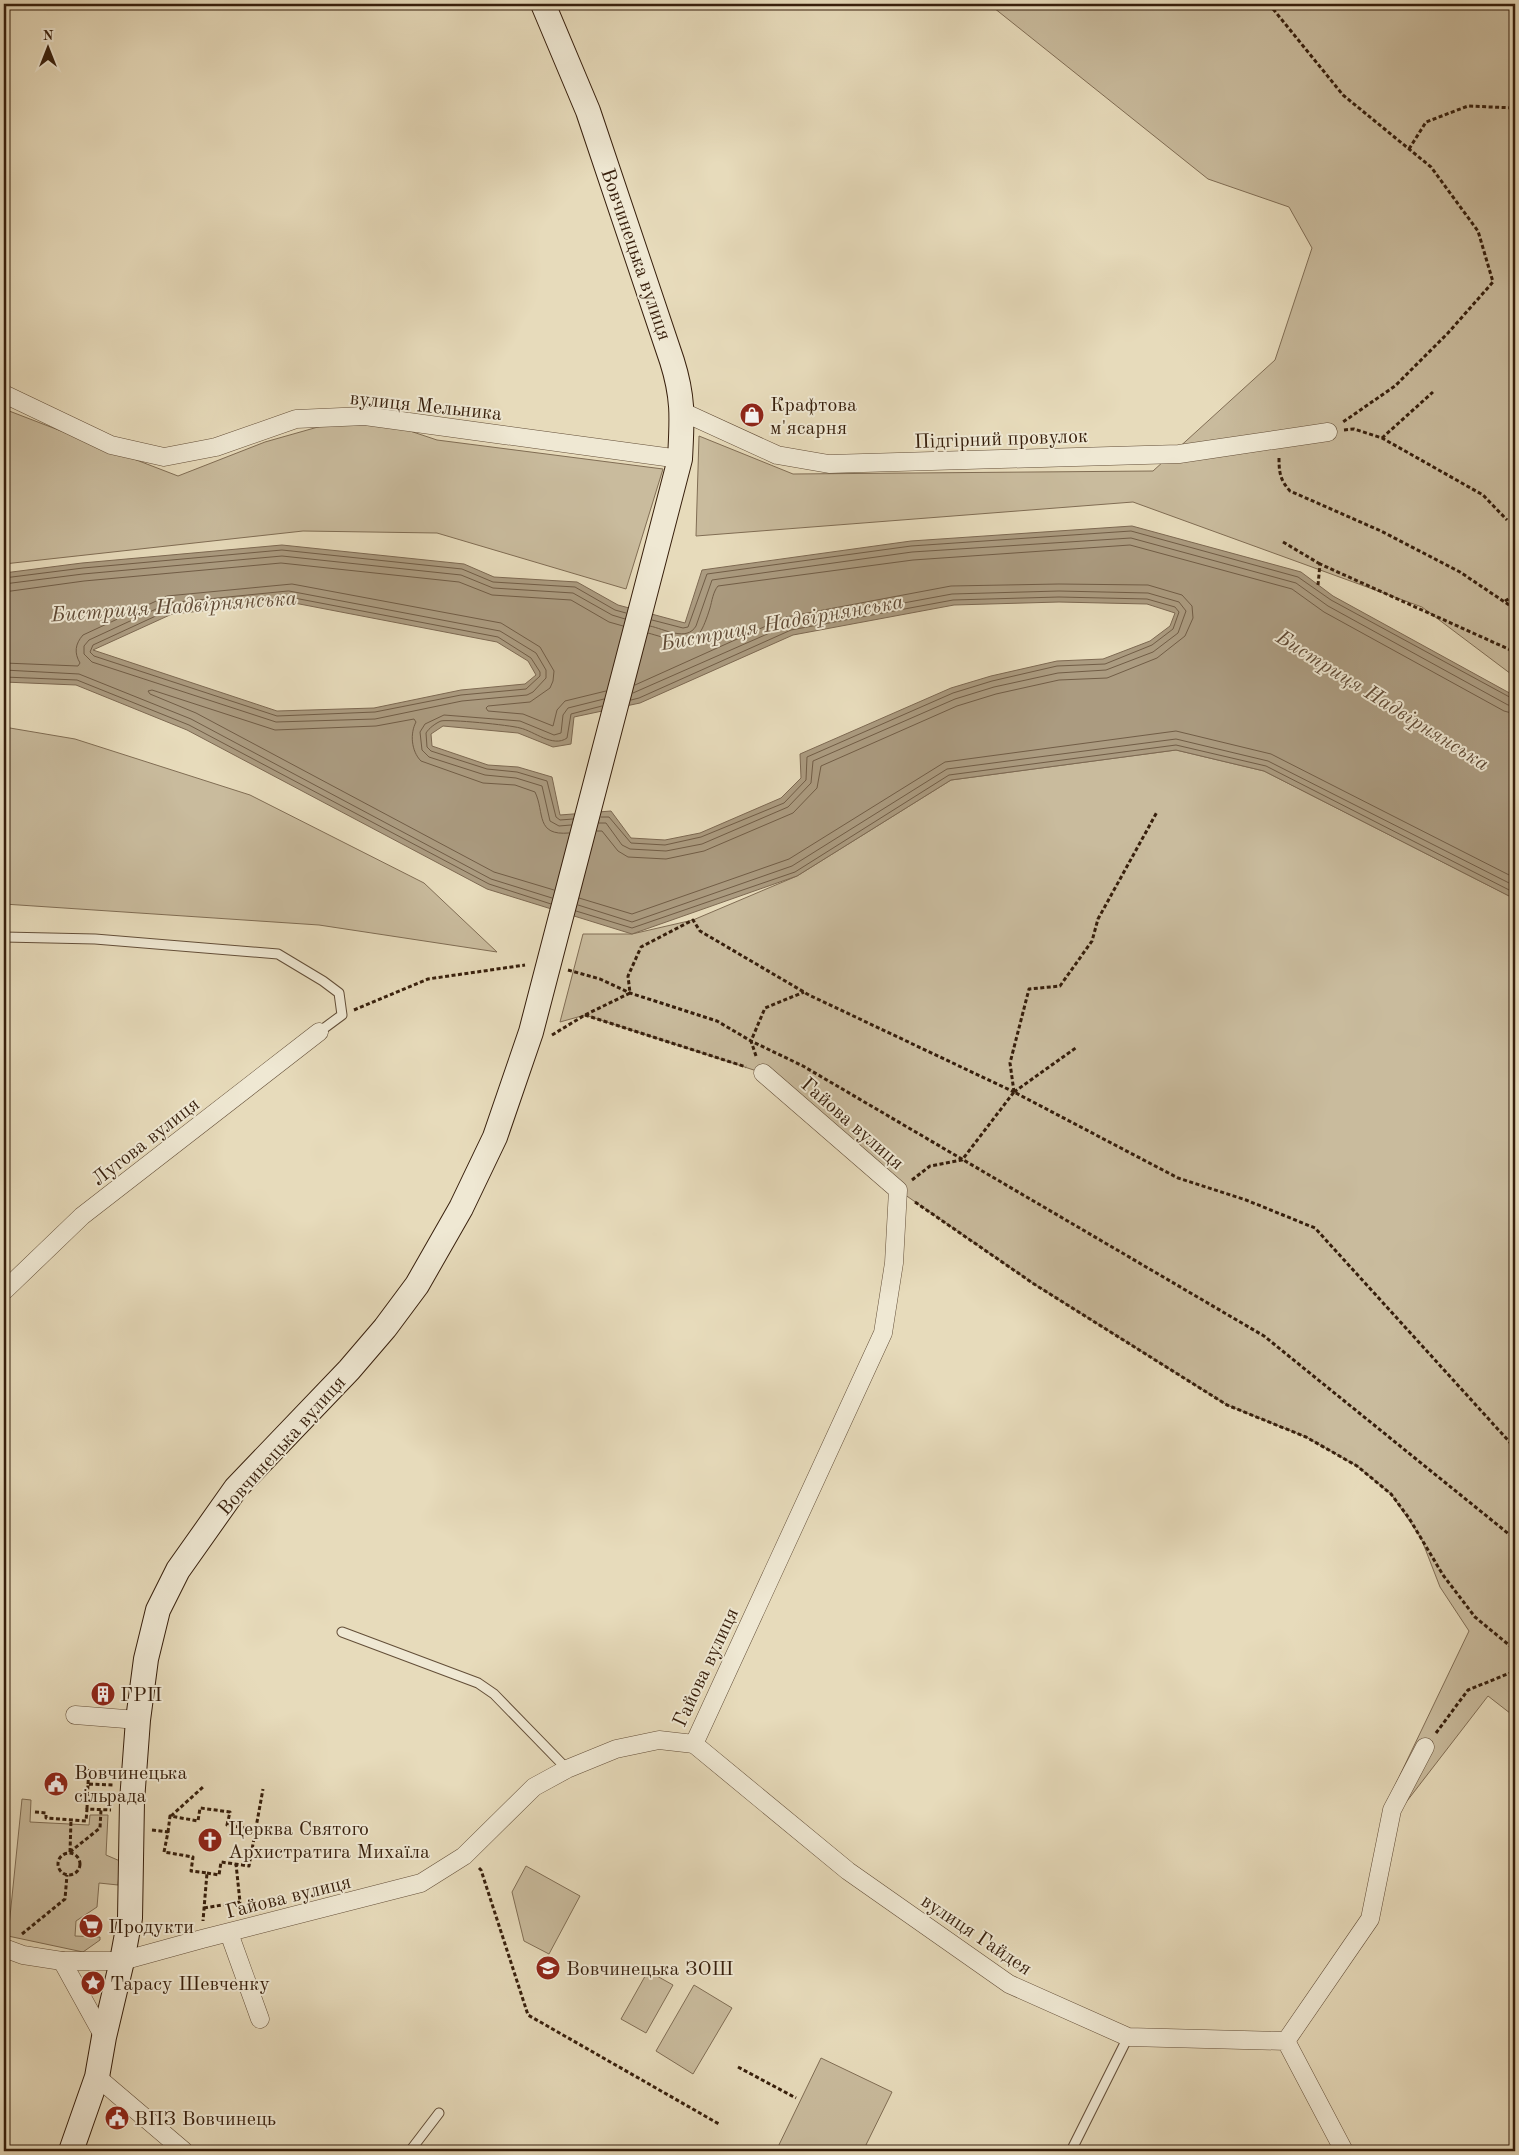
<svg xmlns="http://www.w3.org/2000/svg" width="1519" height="2155" font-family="'Old Standard TT',serif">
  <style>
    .green { fill: #c9bb9d; stroke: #806d54 }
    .water { fill: #ab9b80; stroke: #7d6952; fill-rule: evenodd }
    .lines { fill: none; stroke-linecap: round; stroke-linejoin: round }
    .shore { stroke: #715d46; stroke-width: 1 }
    .lane-casing { stroke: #634e38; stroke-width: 11 }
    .street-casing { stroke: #634e38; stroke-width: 19 }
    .secondary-casing { stroke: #371f0c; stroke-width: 26 }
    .path { stroke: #371f0c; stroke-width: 3; stroke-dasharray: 4 2.5; stroke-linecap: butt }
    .lane { stroke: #efe8d3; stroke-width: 9 }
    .street { stroke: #efe8d3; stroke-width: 18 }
    .secondary { stroke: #efe8d3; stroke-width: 24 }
    .labels { text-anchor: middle; stroke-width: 4; stroke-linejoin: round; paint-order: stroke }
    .street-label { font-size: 20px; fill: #371f0c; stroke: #efe8d3 }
    .poi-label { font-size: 20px; fill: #371f0c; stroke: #efe8d3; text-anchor: start }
    .water-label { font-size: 21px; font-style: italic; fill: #604a35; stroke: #efe8d3 }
  </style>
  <rect width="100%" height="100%" fill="#e7dbbb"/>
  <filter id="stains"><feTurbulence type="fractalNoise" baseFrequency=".004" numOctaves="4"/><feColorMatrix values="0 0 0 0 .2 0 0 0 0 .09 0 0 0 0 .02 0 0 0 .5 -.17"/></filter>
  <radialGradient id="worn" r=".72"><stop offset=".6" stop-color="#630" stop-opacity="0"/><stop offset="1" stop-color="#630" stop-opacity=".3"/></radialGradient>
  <!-- green -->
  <g class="green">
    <path d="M 989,4 L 1515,4 L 1515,677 L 1422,607 L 1133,502 L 696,536 L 699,436 L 793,474 L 1153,471 L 1275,360 L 1312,248 L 1289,207 L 1208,179 Z"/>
    <path d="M 4,409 L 178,476 L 265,442 L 325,425 L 392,425 L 437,440 L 663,469 L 626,589 L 437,533 L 303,531 L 4,564 Z"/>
    <path d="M 4,727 L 75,739 L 250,795 L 424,883 L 497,952 L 319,925 L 4,904 Z"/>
    <path d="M 1176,750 L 1264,771 L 1515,899 L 1515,1717 L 1488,1696 L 1397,1814 L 1389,1798 L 1469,1631 L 1440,1587 L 1421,1538 L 1391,1494 L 1357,1466 L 1306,1437 L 1227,1405 L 1034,1284 L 898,1190 L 763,1073 L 585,1015 L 560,1022 L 583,934 L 632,934 L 693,920 L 797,876 L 951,780 Z"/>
    <path d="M 22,1799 L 31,1800 L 30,1822 L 89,1825 L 90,1815 L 108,1815 L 106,1855 L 120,1861 L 118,1885 L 99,1883 L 97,1907 L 76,1921 L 75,1936 L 100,1937 L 100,1940 L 83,1952 L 8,1936 Z"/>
    <path d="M 526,1866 L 580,1896 L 549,1954 L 524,1941 L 512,1892 Z"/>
    <path d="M 648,1971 L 673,1985 L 646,2033 L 621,2019 Z"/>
    <path d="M 694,1985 L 732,2008 L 693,2074 L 656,2051 Z"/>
    <path d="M 821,2058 L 892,2092 L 863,2151 L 776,2151 Z"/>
  </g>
  <!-- water -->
  <path class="water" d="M 1132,526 L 1301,572 L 1333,596 L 1515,696 L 1515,899 L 1264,771 L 1176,750 L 951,780 L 797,876 L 632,934 L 487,889 L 187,730 L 76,685 L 4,682 L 4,573 L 82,563 L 282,545 L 464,564 L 494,577 L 577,582 L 618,605 L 685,623 L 702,570 L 911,541 ZM 289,602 L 497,642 L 528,661 L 536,675 L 525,684 L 461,690 L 374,708 L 277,711 L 93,650 L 172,614 ZM 1059,602 L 1147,604 L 1175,613 L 1170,626 L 1150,641 L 1103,659 L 1057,661 L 991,676 L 951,688 L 800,754 L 801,778 L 781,798 L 700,833 L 665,840 L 631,838 L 611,811 L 560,815 L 552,777 L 518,767 L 488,765 L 432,746 L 431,734 L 443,726 L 518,733 L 553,747 L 571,744 L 574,717 L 640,703 L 793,635 L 954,605 Z"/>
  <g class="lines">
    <!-- shore -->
    <g class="shore">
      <path d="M 4,578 L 83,568 L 282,550 L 462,569 L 493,582 L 575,587 L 615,610 L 626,613"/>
      <path d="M 4,584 L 83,574 L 282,556 L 461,575 L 493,588 L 573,593 L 612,615 L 625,619"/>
      <path d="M 289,591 L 500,631 L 536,653 L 546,670 L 546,678 L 533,692 L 527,695 L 462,701 L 375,719 L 276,722 L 92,662 L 84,654 L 84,646 L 89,640 L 169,603 Z"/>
      <path d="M 4,592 L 84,581 L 281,563 L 459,582 L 492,595 L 571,600 L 609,622 L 623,626"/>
      <path d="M 289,597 L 498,637 L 531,658 L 540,672 L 540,676 L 526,689 L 461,695 L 375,712 L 277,716 L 94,656 L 90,652 L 93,645 L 171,609 Z"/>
      <path d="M 652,620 L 683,628 L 688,627 L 707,574 L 911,546 L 1131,531 L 1298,577 L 1331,600 L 1515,700"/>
      <path d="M 650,626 C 664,629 687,642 696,626 L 712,580 L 912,552 L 1131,538 L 1296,583 L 1328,606 L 1508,705 L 1515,706"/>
      <path d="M 648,633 C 688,644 696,653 710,608 C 712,601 713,592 718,586 L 913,560 L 1130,545 L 1292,589 L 1324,612 L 1504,711 L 1515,714"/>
      <path d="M 4,663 L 78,666 L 80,663 C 74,653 75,644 83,635 L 167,596 L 292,584 L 501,623 L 540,647 L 554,671 L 553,681 L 550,688 L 530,702 L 488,706 L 486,708 L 488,711 L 523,714 L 553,726 L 557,710 L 565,701 L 606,691"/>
      <path d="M 4,670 L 79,674 L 191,719 L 491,879 L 552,898"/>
      <path d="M 4,677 L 77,680 L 189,725 L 489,884 L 551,904"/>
      <path d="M 601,817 L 609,817 L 631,843 L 665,845 L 701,837 L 784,803 L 806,780 L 807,757 L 953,693 L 992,681 L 1057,666 L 1105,664 L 1152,645 L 1173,629 L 1179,612 L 1175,607 L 1147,599 L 1059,597 L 953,600 L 791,630 L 639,698 L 631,700"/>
      <path d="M 573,819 L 560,820 L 556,817 L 547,781 L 517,772 L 487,769 L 431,751 L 427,747 L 426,733 C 429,728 436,723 441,721 C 448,719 510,725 520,728 C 534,731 553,748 567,738 L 571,714 L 602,706"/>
      <path d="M 599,823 L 606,823 L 622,845 L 630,849 L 666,851 L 702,844 L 788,807 L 811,783 L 813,761 L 955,699 L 994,687 L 1058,673 L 1106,670 L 1153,652 L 1178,633 L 1186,611 L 1179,602 L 1148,593 L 1059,591 L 952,594 L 790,624 L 633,693"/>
      <path d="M 571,825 L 559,826 L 550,821 L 542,786 L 516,778 L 485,775 L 429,757 L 422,750 L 420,732 L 425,724 L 444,715 L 520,721 L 554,735 L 561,733 L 563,715 L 568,708 L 604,699"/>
      <path d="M 597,831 L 602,831 L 618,851 L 628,857 L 666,859 L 704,851 L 793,813 L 817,788 L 821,766 L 957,706 L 996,694 L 1059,680 L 1107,678 L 1157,658 L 1185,636 L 1193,618 L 1192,606 L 1182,595 L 1148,585 L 1059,584 L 951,586 L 786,617 L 635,685"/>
      <path d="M 554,890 L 494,872 L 196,713 L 150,694 L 148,691 L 152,690 L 275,730 L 376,726 L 414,719 L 416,722 C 410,733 411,751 421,761 L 483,783 L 515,785 L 535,792 C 545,813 535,836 569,833"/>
      <path d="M 579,898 L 632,914 L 789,859 L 945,762 L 1176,731 L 1271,754 L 1515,878"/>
      <path d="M 578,905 L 632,922 L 792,866 L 947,769 L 1176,739 L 1268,761 L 1515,886"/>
      <path d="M 576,911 L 632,928 L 795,872 L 949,775 L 1176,745 L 1266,766 L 1515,893"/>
    </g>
    <defs>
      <g id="lane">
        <path d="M 4,937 L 95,939 L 278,954 L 323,981 L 339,993 L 342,1015 L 319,1032"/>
        <path d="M 342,1632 L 478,1683 L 494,1694 L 567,1769"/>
        <path d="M 410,2151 L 439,2113"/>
        <path d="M 1071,2151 L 1128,2037"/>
      </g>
      <g id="street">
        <path d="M 4,394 L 111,445 L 164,457 L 216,447 L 296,419 L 365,416 L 680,459"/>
        <path d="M 683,412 L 777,455 L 829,464 L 1179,454 L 1328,432"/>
        <path d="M 4,1291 L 82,1216 L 319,1032"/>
        <path d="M 75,1715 L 138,1720"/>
        <path d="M 694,1744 L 848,1871 L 1009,1984 L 1128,2037 L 1286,2041 L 1344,2151"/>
        <path d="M 229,1933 L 260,2019"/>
        <path d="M 4,1948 L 23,1955 L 62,1961 L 122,1961 L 202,1939 L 421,1883 L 464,1856 L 534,1787 L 567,1769 L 616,1749 L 659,1740 L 694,1744 L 883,1333 L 894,1263 L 898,1190 L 763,1073"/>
        <path d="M 62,1961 L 104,2037"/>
        <path d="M 1286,2041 L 1370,1919 L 1392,1810 L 1425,1747"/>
        <path d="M 97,2077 L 184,2151"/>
      </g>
      <path id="secondary" d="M 71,2151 L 97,2077 L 104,2037 L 122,1961 L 130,1918 L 132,1801 L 138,1720 L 146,1659 L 158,1610 L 178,1570 L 236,1488 L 349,1370 L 385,1328 L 417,1285 L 461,1208 L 495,1137 L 531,1032 L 680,459 C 682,420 684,399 672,361 L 588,111 L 543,4"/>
    </defs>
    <!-- lane casing -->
    <use href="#lane" class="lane-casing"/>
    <!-- street casing -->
    <use href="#street" class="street-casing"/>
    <!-- secondary casing -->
    <use href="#secondary" class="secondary-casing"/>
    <!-- path -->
    <g class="path">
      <path d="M 1269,4 L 1343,95 L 1431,167 L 1478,231 L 1493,282 L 1448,333 L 1395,386 L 1343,422"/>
      <path d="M 1409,149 L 1426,122 L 1468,106 L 1515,108"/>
      <path d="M 1344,430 L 1354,429 L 1382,438 L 1483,495 L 1507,520"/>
      <path d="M 1382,438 L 1433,392"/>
      <path d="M 1279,458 C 1279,472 1280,480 1290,491 L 1381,531 L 1460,572 L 1515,609"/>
      <path d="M 1283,542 L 1320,564"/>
      <path d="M 1318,585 L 1320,564 L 1515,652"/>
      <path d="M 1505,601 L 1515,595"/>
      <path d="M 568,970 L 600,979 L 630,993 L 717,1021 L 751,1041 L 803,1066 L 1264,1336 L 1515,1539"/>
      <path d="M 354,1010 L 428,979 L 525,965"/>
      <path d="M 585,1015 L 746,1067"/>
      <path d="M 552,1035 L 585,1015 L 630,993 L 628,976 L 641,947 L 693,920 L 700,931 L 809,995 L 1014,1092"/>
      <path d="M 756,1056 L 751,1041 L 765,1008 L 804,992"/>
      <path d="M 1014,1092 L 1010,1063 L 1029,989 L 1060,986 L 1092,941 L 1098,919 L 1157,812"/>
      <path d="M 1014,1092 L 1077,1047"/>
      <path d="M 912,1180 L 930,1166 L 962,1160 L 1014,1092 L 1178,1178 L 1246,1200 L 1315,1228 L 1515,1448"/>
      <path d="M 915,1202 L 1034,1284 L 1227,1405 L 1306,1437 L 1357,1466 L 1391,1494 L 1409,1518 L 1443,1575 L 1475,1617 L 1515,1650"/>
      <path d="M 1436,1733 L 1468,1690 L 1515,1671"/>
      <path d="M 88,1784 L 89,1769"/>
      <path d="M 87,1809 L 88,1784 L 113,1785"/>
      <path d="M 35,1812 L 46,1813 L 46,1818 L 86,1821 L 87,1809 L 111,1810"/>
      <path d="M 171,1816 L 203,1787"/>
      <path d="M 152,1830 L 168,1832 L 164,1852 L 193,1857 L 191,1871 L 207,1873 L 203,1921"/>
      <path d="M 168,1832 L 170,1816 L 198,1821 L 200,1808 L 230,1812 L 227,1825 L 256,1830"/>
      <path d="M 70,1852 L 100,1828 L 101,1810"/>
      <path d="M 70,1852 L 71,1820"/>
      <circle cx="69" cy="1864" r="11"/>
      <path d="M 479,1868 L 481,1870 L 528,2015 L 719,2124"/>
      <path d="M 207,1873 L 219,1875 L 221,1862 L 249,1866 L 263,1789"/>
      <path d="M 204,1908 L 240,1902 L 236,1864"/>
      <path d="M 22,1934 L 65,1899 L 67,1875"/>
      <path d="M 738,2067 L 796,2098"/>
    </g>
    <!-- lane -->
    <use href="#lane" class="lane"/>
    <!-- street -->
    <use href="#street" class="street"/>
    <!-- secondary -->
    <use href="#secondary" class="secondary"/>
  </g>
  <!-- icons -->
  <defs>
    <symbol id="shop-disc" viewBox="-11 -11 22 22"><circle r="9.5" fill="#8f2418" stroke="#efe8d3"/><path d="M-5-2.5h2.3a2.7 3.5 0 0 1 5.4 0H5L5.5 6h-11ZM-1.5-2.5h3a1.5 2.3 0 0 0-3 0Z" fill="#fff"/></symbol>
    <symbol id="building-disc" viewBox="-11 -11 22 22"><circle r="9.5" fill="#8f2418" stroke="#efe8d3"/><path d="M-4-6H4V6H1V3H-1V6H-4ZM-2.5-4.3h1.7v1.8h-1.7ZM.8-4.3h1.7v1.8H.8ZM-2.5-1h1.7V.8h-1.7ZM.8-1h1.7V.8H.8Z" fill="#fff"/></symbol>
    <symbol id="civic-disc" viewBox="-11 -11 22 22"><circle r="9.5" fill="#8f2418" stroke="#efe8d3"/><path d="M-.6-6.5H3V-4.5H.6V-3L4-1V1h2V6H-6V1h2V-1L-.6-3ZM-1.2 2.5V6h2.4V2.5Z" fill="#fff"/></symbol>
    <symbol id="church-disc" viewBox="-11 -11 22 22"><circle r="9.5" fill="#8f2418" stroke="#efe8d3"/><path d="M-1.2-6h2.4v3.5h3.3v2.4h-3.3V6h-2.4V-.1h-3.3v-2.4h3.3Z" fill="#fff"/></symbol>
    <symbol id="supermarket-disc" viewBox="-11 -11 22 22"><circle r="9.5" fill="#8f2418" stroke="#efe8d3"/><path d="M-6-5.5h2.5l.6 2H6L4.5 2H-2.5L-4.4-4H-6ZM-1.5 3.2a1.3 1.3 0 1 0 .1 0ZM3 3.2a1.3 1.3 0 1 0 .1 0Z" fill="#fff"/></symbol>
    <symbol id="school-disc" viewBox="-11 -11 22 22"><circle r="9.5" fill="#8f2418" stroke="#efe8d3"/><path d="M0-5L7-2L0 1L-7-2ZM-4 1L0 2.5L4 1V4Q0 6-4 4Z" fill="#fff"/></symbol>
    <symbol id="sight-disc" viewBox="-11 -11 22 22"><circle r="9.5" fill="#8f2418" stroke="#efe8d3"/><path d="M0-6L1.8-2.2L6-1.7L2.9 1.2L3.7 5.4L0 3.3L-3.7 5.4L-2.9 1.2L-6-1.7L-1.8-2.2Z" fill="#fff"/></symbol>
  </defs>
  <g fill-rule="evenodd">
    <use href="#shop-disc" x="738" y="401" width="28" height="28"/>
    <use href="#building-disc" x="89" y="1680" width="28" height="28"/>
    <use href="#civic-disc" x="42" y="1770" width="28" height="28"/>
    <use href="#church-disc" x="196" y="1826" width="28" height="28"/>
    <use href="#supermarket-disc" x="77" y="1912" width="28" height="28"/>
    <use href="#school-disc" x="534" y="1954" width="28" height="28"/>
    <use href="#sight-disc" x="79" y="1969" width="28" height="28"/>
    <use href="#civic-disc" x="103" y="2104" width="28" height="28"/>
  </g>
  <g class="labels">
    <!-- street labels -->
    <g class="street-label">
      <text transform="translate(637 254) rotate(71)" y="7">Вовчинецька вулиця</text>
      <text transform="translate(426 405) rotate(6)" y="7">вулиця Мельника</text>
      <text transform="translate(1001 438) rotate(-2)" y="7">Підгірний провулок</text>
      <text transform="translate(853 1123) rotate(41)" y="7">Гайова вулиця</text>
      <text transform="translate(145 1141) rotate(-38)" y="7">Лугова вулиця</text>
      <text transform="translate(281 1445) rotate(-48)" y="7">Вовчинецька вулиця</text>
      <text transform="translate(705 1667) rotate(-65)" y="7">Гайова вулиця</text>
      <text transform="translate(288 1896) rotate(-14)" y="7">Гайова вулиця</text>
      <text transform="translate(977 1934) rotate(34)" y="7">вулиця Гайдея</text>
    </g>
    <!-- poi labels -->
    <g class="poi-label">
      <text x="770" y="411">Крафтова<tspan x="770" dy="23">м'ясарня</tspan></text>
      <text x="120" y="1701">ГРП</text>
      <text x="74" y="1779">Вовчинецька<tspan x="74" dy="23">сільрада</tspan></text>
      <text x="228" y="1835">Церква Святого<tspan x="228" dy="23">Архистратига Михаїла</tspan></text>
      <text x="108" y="1933">Продукти</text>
      <text x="566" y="1975">Вовчинецька ЗОШ</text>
      <text x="110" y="1990">Тарасу Шевченку</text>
      <text x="134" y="2125">ВПЗ Вовчинець</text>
    </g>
    <!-- water labels -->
    <g class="water-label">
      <text transform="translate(174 606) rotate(-4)" y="7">Бистриця Надвірнянська</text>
      <text transform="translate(782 622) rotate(-10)" y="7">Бистриця Надвірнянська</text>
      <text transform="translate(1383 700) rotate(32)" y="7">Бистриця Надвірнянська</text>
    </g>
  </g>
  <!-- margin -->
  <rect width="1519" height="2155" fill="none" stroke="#e7dbbb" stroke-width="20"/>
  <rect x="5" y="5" width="1509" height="2145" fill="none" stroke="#371f0c" stroke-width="2.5"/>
  <rect x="10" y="10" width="1499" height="2135" fill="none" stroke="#371f0c"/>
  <!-- north arrow -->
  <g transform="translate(48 48)" stroke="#efe8d3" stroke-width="4" paint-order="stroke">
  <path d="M0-4L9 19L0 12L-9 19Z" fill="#371f0c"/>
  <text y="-8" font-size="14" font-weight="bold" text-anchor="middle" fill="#371f0c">N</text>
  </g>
  <rect width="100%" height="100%" filter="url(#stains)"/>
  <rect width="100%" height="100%" fill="url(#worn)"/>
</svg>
